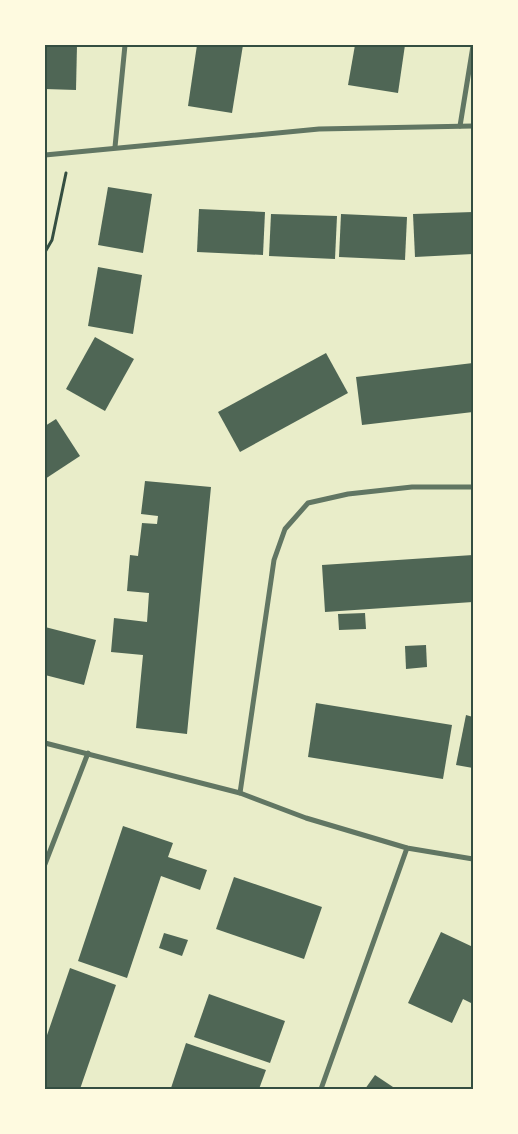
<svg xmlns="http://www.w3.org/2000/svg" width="518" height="1134" font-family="'Sofia Sans Condensed',sans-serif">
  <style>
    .building { fill: #4f6655 }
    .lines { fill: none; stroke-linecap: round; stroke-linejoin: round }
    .path { stroke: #344e41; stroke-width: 3 }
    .minor { stroke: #617663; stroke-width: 5 }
    .neatline { fill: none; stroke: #344e41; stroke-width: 2 }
  </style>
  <rect width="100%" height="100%" fill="#e9edc9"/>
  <!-- building -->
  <g class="building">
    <path d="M 45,45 L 77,45 L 76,90 L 45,89 Z"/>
    <path d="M 197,45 L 243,45 L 232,113 L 188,106 Z"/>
    <path d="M 355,45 L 405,45 L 398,93 L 348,85 Z"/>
    <path d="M 108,187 L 152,194 L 143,253 L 98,245 Z"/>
    <path d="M 199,209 L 265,212 L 263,255 L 197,252 Z"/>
    <path d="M 473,212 L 473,254 L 415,257 L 413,214 Z"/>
    <path d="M 271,214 L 337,216 L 335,259 L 269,256 Z"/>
    <path d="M 341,214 L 407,217 L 405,260 L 339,257 Z"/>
    <path d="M 98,267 L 142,275 L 133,334 L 88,326 Z"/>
    <path d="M 95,337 L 134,359 L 105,411 L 66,389 Z"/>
    <path d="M 326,353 L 348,393 L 240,452 L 218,412 Z"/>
    <path d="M 473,363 L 473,412 L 362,425 L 356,377 Z"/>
    <path d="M 56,419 L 80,456 L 45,479 L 45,426 Z"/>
    <path d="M 145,481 L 211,487 L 187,734 L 136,728 L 143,655 L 111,652 L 114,618 L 147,622 L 149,593 L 127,591 L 130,555 L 138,556 L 142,523 L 157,524 L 158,516 L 141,514 Z"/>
    <path d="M 473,555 L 473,602 L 325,612 L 322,565 Z"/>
    <path d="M 365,613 L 366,629 L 339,630 L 338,614 Z"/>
    <path d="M 45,627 L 96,640 L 84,685 L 45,675 Z"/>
    <path d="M 426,645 L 427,667 L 406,669 L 405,646 Z"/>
    <path d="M 316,703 L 452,725 L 443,779 L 308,757 Z"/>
    <path d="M 466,715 L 473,717 L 473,768 L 456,765 Z"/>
    <path d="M 123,826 L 173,843 L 168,857 L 207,870 L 200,890 L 161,876 L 127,978 L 78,961 Z"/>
    <path d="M 234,877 L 322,907 L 304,959 L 216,929 Z"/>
    <path d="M 441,932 L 473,947 L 473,1004 L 463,999 L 452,1023 L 408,1003 Z"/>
    <path d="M 164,933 L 188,940 L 182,956 L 159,948 Z"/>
    <path d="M 70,968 L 116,985 L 80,1089 L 45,1089 L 45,1041 Z"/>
    <path d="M 209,994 L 285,1021 L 270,1063 L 194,1037 Z"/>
    <path d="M 186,1043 L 266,1070 L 259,1089 L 171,1088 Z"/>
    <path d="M 375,1075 L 396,1089 L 365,1089 Z"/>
  </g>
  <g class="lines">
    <!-- path -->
    <path class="path" d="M 45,252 L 52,240 L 66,173"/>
    <!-- minor -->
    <g class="minor">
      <path d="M 460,126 L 473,46"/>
      <path d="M 115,147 L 125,45"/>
      <path d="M 45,155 L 319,129 L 473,126"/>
      <path d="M 45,743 L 240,793 L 306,818 L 407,848 L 473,859"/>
      <path d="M 240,793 L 274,560 L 285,529 L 308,503 L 348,494 L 412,487 L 473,487"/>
      <path d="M 45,864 L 88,753"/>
      <path d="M 321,1089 L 407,848"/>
    </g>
  </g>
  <!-- border -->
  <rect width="518" height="1134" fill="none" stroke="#fefae0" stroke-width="92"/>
  <rect x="46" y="46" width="426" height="1042" class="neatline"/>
</svg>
